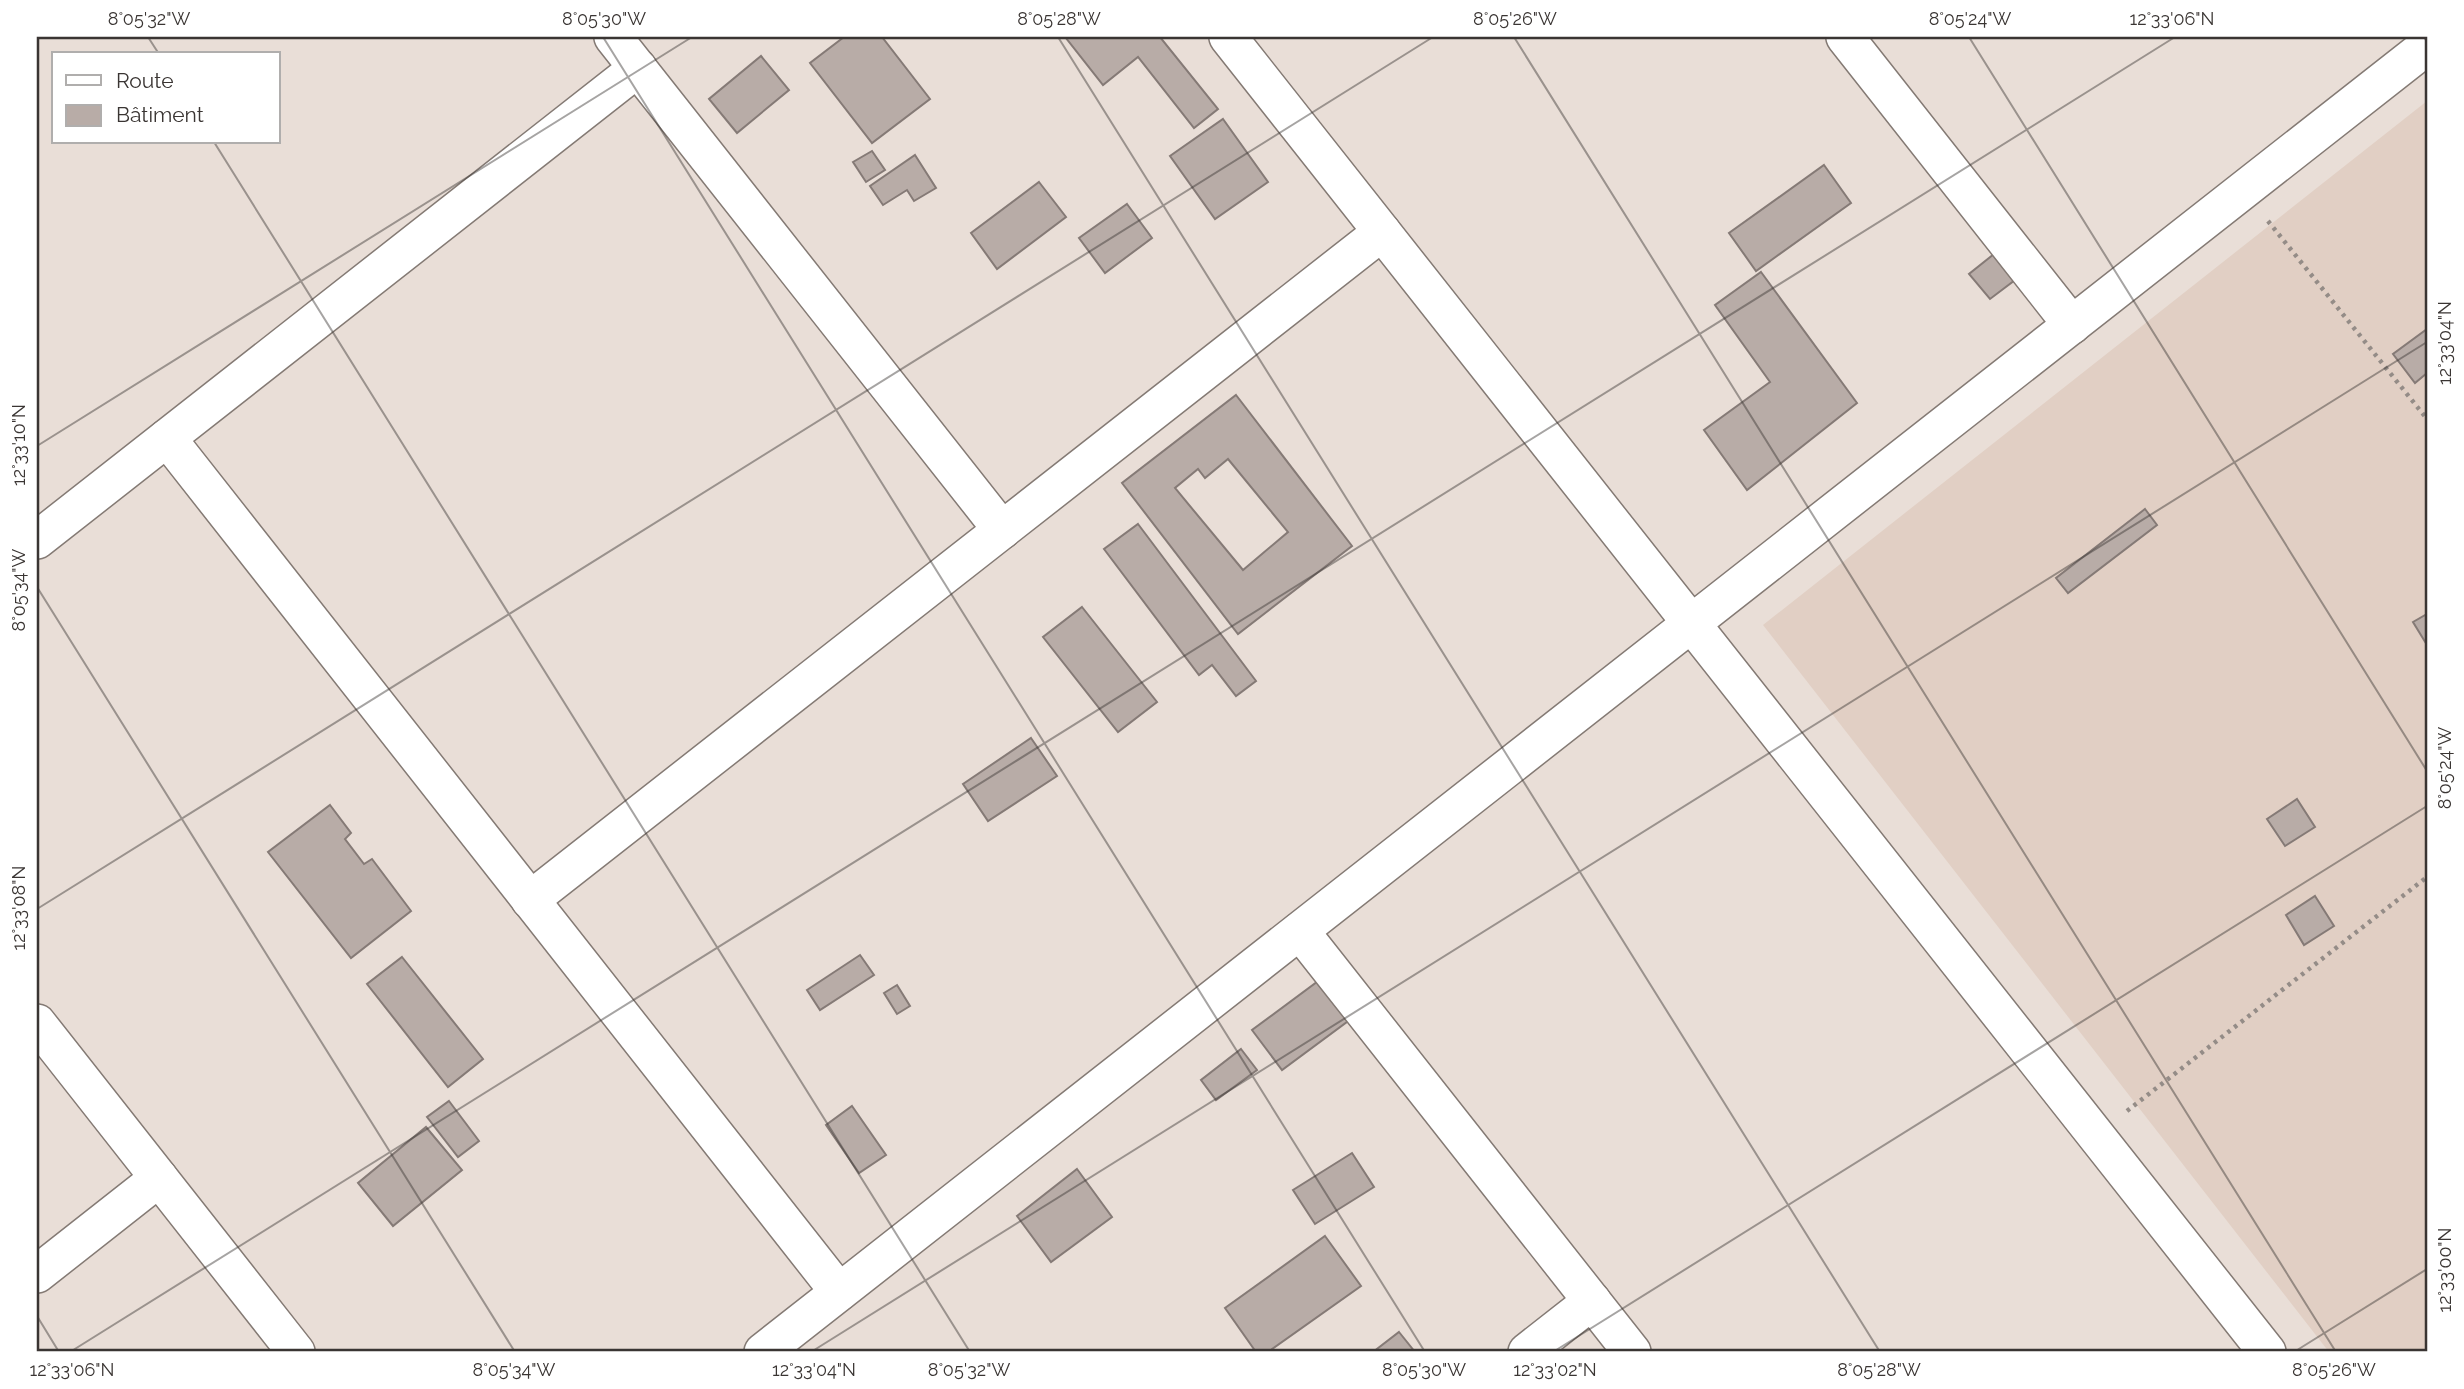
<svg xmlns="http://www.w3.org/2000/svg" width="2464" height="1389" font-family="Raleway,sans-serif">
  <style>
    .built { fill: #e1cfc4 }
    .building { fill: #b8aca7; stroke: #857a76; stroke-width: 2; fill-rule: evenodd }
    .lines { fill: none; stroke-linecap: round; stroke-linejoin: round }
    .minor-casing { stroke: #847a74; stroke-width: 40 }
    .path { stroke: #948c87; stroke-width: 4.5; stroke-dasharray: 3.5 5; stroke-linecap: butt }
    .minor { stroke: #fff; stroke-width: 37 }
    .ticks { fill: none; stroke: #3a3533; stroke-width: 2; stroke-opacity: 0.45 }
    .neatline { fill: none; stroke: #3a3533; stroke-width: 2.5 }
    .ticks-label { font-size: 18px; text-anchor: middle; fill: #3a3533 }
  </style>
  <rect width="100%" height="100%" fill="#e9ded7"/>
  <!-- built -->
  <path class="built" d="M 2427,101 L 2427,1352 L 2329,1352 L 1763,625 Z"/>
  <!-- building -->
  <g class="building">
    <path d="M 844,37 L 882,37 L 930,99 L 872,143 L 810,63 Z"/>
    <path d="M 1067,37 L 1160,37 L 1218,109 L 1194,128 L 1138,57 L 1103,85 L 1066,38 Z"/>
    <path d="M 761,56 L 789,90 L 737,133 L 709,99 Z"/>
    <path d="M 1223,119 L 1268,182 L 1215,219 L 1170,156 Z"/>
    <path d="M 872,151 L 885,170 L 866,182 L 853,162 Z"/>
    <path d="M 915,155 L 936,188 L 914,201 L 907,190 L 883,205 L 870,186 Z"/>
    <path d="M 1824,165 L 1851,203 L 1756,271 L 1729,233 Z"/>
    <path d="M 1039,182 L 1066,217 L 997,269 L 971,233 Z"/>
    <path d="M 1127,204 L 1152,238 L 1105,273 L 1079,238 Z"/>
    <path d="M 1994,254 L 2015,280 L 1990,299 L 1969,274 Z"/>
    <path d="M 1761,272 L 1857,403 L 1747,490 L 1704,430 L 1770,382 L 1715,305 Z"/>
    <path d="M 2427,329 L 2427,373 L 2415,383 L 2393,354 Z"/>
    <path d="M 1236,395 L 1352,546 L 1238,634 L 1122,483 ZM 1228,459 L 1288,532 L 1243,570 L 1175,488 L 1198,469 L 1205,478 Z"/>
    <path d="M 2145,509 L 2157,525 L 2068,593 L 2056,578 Z"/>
    <path d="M 1138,524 L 1256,681 L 1236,696 L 1212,665 L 1199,675 L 1104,549 Z"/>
    <path d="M 1082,607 L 1157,702 L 1118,732 L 1043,637 Z"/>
    <path d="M 2427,614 L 2427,645 L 2413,622 Z"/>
    <path d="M 1031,738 L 1057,776 L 988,821 L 963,784 Z"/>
    <path d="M 2297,799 L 2315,827 L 2285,846 L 2267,819 Z"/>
    <path d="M 330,805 L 351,833 L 345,839 L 364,864 L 372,859 L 411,911 L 351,958 L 268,852 Z"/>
    <path d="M 2315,896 L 2334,926 L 2304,945 L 2286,915 Z"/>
    <path d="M 860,955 L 874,975 L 820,1010 L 807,990 Z"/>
    <path d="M 402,957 L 483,1059 L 448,1087 L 367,984 Z"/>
    <path d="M 1325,976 L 1355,1016 L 1282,1070 L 1252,1030 Z"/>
    <path d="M 897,985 L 910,1006 L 897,1014 L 884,993 Z"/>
    <path d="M 1241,1049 L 1257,1070 L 1216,1100 L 1201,1080 Z"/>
    <path d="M 449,1101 L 479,1141 L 458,1157 L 427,1117 Z"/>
    <path d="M 852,1106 L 886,1155 L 859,1173 L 826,1125 Z"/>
    <path d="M 426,1127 L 462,1170 L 393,1226 L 358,1183 Z"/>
    <path d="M 1352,1153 L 1374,1187 L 1315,1224 L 1293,1190 Z"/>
    <path d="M 1077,1169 L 1112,1217 L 1051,1262 L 1017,1216 Z"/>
    <path d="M 1325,1236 L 1361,1286 L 1268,1352 L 1256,1352 L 1225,1308 Z"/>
    <path d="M 1399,1332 L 1415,1352 L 1373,1352 Z"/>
  </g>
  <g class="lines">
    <defs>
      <g id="minor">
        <path d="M 613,37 L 1002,530"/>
        <path d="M 1228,37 L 2267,1352"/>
        <path d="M 1845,37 L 2072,325"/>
        <path d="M 167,438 L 839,1292"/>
        <path d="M 37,540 L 638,68"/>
        <path d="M 530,900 L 1382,232"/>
        <path d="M 1300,931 L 1632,1352"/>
        <path d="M 37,1023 L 296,1352"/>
        <path d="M 37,1274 L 159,1178"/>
        <path d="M 763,1352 L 2427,46"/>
        <path d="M 1527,1352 L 1592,1301"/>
      </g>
    </defs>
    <!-- minor casing -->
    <use href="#minor" class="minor-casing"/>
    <!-- path -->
    <g class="path">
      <path d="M 2268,221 L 2427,419"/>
      <path d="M 2127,1111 L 2427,877"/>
    </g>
    <!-- minor -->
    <use href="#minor" class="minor"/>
  </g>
  <!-- ticks -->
  <path class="ticks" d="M 148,37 L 159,54M 603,37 L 1425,1352M 1058,37 L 1880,1352M 1514,37 L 2336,1352M 1969,37 L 2427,771M 2424,37 L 2427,42M 214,142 L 970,1352M 37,446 L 692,37M 37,587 L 515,1352M 37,909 L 1433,37M 37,1316 L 59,1352M 70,1352 L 2175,37M 811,1352 L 2427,342M 1553,1352 L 2427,806M 2294,1352 L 2427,1269"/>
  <!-- border -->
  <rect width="2464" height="1389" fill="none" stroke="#ffffff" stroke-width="77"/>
  <!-- legend -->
  <rect x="52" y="52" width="228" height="91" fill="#ffffff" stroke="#b0aead" stroke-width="2"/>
  <rect x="66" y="75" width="35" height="10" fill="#ffffff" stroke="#b0aead" stroke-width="2"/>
  <text x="116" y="88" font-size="21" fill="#3a3533">Route</text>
  <rect x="66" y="105" width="35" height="21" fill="#b8aca7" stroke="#b0aead" stroke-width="2"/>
  <text x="116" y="122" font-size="21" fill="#3a3533">Bâtiment</text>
  <rect x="38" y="38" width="2388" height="1312" class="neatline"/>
  <g class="ticks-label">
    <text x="149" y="25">8°05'32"W</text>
    <text x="604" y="25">8°05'30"W</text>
    <text x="1059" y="25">8°05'28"W</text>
    <text x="1515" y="25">8°05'26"W</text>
    <text x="1970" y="25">8°05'24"W</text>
    <text x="2172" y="25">12°33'06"N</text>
    <text transform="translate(2445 343) rotate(-90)" y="6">12°33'04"N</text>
    <text transform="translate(19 445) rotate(-90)" y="6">12°33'10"N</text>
    <text transform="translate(19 590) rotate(-90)" y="6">8°05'34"W</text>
    <text transform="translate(2445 768) rotate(-90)" y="6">8°05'24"W</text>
    <text transform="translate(19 908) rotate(-90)" y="6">12°33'08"N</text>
    <text transform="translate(2445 1270) rotate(-90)" y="6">12°33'00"N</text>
    <text x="72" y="1376">12°33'06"N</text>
    <text x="514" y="1376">8°05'34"W</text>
    <text x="814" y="1376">12°33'04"N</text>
    <text x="969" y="1376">8°05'32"W</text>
    <text x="1424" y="1376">8°05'30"W</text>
    <text x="1555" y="1376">12°33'02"N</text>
    <text x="1879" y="1376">8°05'28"W</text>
    <text x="2334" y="1376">8°05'26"W</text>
  </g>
</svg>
